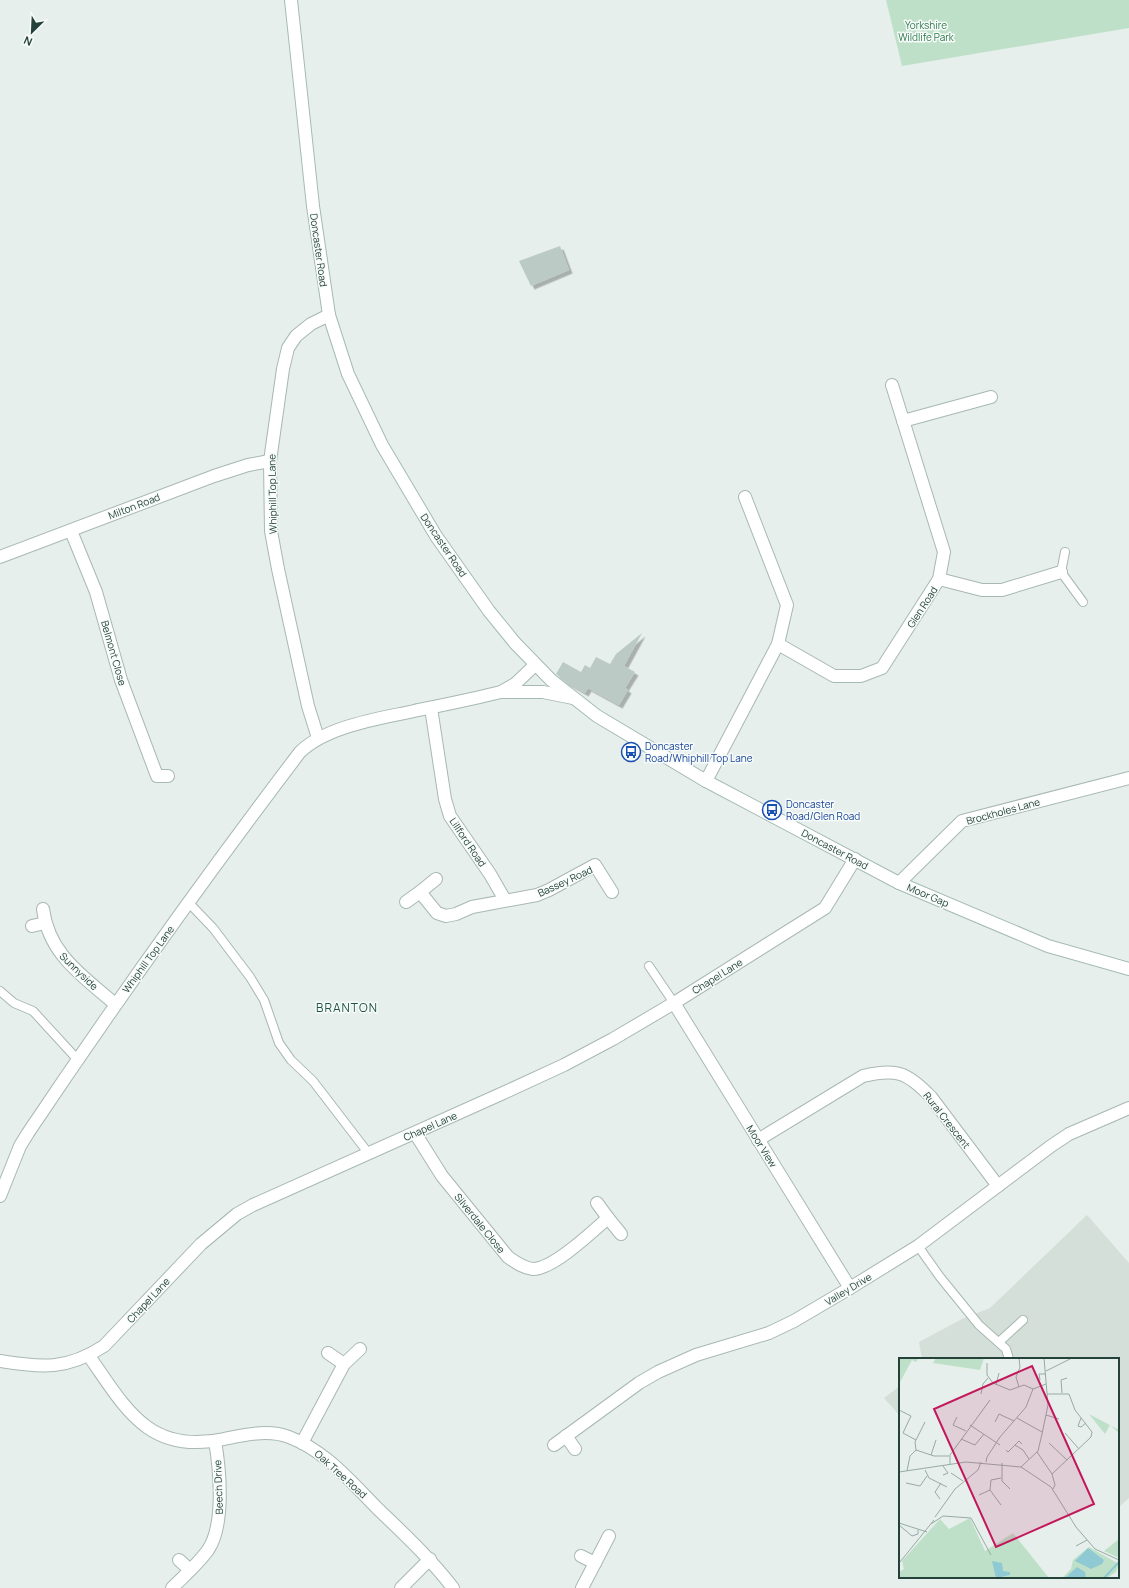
<svg xmlns="http://www.w3.org/2000/svg" width="1129" height="1588" font-family="Manrope,sans-serif">
  <style>
    .built { fill: #d4dfda }
    .green { fill: #bfe0c8 }
    .building { fill: #bbcac4; filter: url(#shadow) }
    .lines { fill: none; stroke-linecap: round; stroke-linejoin: round }
    .lane-casing { stroke: #a8b8b2; stroke-width: 10 }
    .street-casing { stroke: #a8b8b2; stroke-width: 14 }
    .secondary-casing { stroke: #a4bbb3; stroke-width: 14 }
    .lane { stroke: #fff; stroke-width: 8 }
    .street { stroke: #fff; stroke-width: 12 }
    .secondary { stroke: #fff; stroke-width: 12 }
    .labels { text-anchor: middle; stroke-width: 3; stroke-linejoin: round; paint-order: stroke }
    .park-label { font-size: 10px; fill: #2d7a4b; stroke: #f7fbf9 }
    .street-label { font-size: 10px; fill: #24423a; stroke: #f7fbf9 }
    .transit-label { font-size: 10px; fill: #164399; stroke: #f7fbf9; text-anchor: start }
    .quarter-label { font-size: 12px; letter-spacing: 1px; fill: #1f5548; stroke: #f7fbf9 }
    .inset-river { fill: none; stroke: #8ec9d4; stroke-width: 2 }
    .inset-road { fill: none; stroke: #98aaa4; stroke-width: 1 }
    .view { fill: #c2185b; fill-opacity: 0.15; stroke: #c2185b; stroke-width: 2 }
    .inset-edge { fill: none; stroke: #24423a; stroke-width: 2 }
  </style>
  <defs>
    <filter id="shadow"><feDropShadow dx="3.5" dy="3.5" stdDeviation="0" flood-color="#0004"/></filter>
  </defs>
  <rect width="100%" height="100%" fill="#e6efeb"/>
  <!-- built -->
  <g class="built">
    <path d="M 1087,1215 L 1129,1263 L 1129,1498 L 1118,1508 L 1118,1359 L 922,1359 L 919,1342 L 962,1319 L 990,1308 Z"/>
    <path d="M 900,1386 L 900,1416 L 884,1398 Z"/>
  </g>
  <!-- green -->
  <path class="green" d="M 886,0 L 1129,0 L 1129,28 L 902,66 Z"/>
  <!-- building -->
  <g class="building">
    <path d="M 560,246 L 569,270 L 531,286 L 519,261 Z"/>
    <path d="M 642,633 L 624,666 L 635,672 L 625,688 L 628,690 L 619,705 L 588,688 L 585,693 L 566,682 L 556,674 L 563,662 L 581,672 L 585,665 L 590,668 L 596,657 L 610,664 L 616,654 Z"/>
  </g>
  <g class="lines">
    <defs>
      <g id="lane">
        <path d="M 1065,552 L 1061,572 L 1083,602"/>
        <path d="M 188,902 L 213,928 L 250,977 L 264,1000 L 279,1043 L 291,1060 L 313,1081 L 369,1154"/>
        <path d="M 649,966 L 674,1003"/>
        <path d="M 0,991 L 14,1003 L 33,1011 L 77,1059"/>
        <path d="M 918,1246 L 940,1277 L 979,1325 L 1006,1349 L 1009,1359"/>
        <path d="M 999,1342 L 1023,1320"/>
      </g>
      <g id="street">
        <path d="M 903,421 L 991,397"/>
        <path d="M 71,531 L 96,592 L 121,680 L 157,776 L 168,776"/>
        <path d="M 0,557 L 214,476 L 248,465 L 270,461"/>
        <path d="M 939,579 L 982,590 L 1002,590 L 1061,572"/>
        <path d="M 778,644 L 834,676 L 861,676 L 882,668 L 939,579 L 944,552 L 892,385"/>
        <path d="M 504,692 L 543,692 L 573,698"/>
        <path d="M 431,708 L 445,799 L 450,816 L 490,874 L 505,900"/>
        <path d="M 318,738 L 308,706 L 278,569 L 271,531 L 270,461 L 283,369 L 288,348 L 296,336 L 311,324 L 329,315"/>
        <path d="M 706,781 L 778,644 L 787,605 L 745,497"/>
        <path d="M 436,879 L 420,892 L 437,913 L 446,916 L 456,914 L 472,907 L 537,895 L 549,890 L 595,865 L 612,892"/>
        <path d="M 899,883 L 962,821 L 1129,778"/>
        <path d="M 406,902 L 420,892"/>
        <path d="M 43,909 C 49,955 83,976 115,1004"/>
        <path d="M 32,926 L 45,923"/>
        <path d="M 674,1003 L 850,1288"/>
        <path d="M 415,1133 L 442,1176 L 508,1257 C 515,1262 523,1268 533,1269 C 553,1269 592,1232 608,1218 L 597,1203"/>
        <path d="M 758,1140 L 863,1076 C 896,1068 907,1072 931,1097 L 998,1186"/>
        <path d="M 0,1196 L 20,1146 L 28,1133 C 115,1003 206,876 300,752 C 327,726 378,719 414,711 C 443,705 473,699 501,692 L 515,684 L 535,665"/>
        <path d="M 608,1218 L 621,1234"/>
        <path d="M 328,1353 L 344,1364"/>
        <path d="M 89,1356 C 126,1409 149,1455 224,1439 C 245,1435 268,1429 289,1437 C 326,1451 351,1482 378,1509 C 404,1534 431,1559 453,1588"/>
        <path d="M 0,1361 C 42,1368 67,1370 104,1346 L 201,1244 L 237,1214 L 253,1205 L 501,1094 L 564,1065 L 613,1039 L 674,1003 L 825,908 L 855,859"/>
        <path d="M 566,1436 L 575,1449"/>
        <path d="M 302,1443 L 344,1364 L 360,1349"/>
        <path d="M 554,1445 L 639,1383 L 658,1372 L 696,1355 L 769,1333 L 794,1321 L 850,1288 L 918,1246 L 1051,1146 L 1069,1134 L 1129,1108"/>
        <path d="M 581,1556 L 595,1563"/>
        <path d="M 179,1560 L 190,1570"/>
        <path d="M 172,1588 C 184,1576 198,1564 208,1550 C 225,1525 220,1470 215,1441"/>
        <path d="M 401,1588 L 430,1559"/>
        <path d="M 582,1588 L 609,1536"/>
      </g>
      <path id="secondary" d="M 291,0 L 313,206 L 329,315 L 348,374 L 382,445 L 436,536 L 489,611 L 515,643 L 551,680 L 597,716 L 706,781 L 899,883 L 1048,946 L 1129,969"/>
    </defs>
    <!-- lane casing -->
    <use href="#lane" class="lane-casing"/>
    <!-- street casing -->
    <use href="#street" class="street-casing"/>
    <!-- secondary casing -->
    <use href="#secondary" class="secondary-casing"/>
    <!-- lane -->
    <use href="#lane" class="lane"/>
    <!-- street -->
    <use href="#street" class="street"/>
    <!-- secondary -->
    <use href="#secondary" class="secondary"/>
  </g>
  <!-- icons -->
  <defs>
    <symbol id="bus-ring" viewBox="-11 -11 22 22"><circle r="9.5" fill="#f7fbf9" stroke="#1a4fb4" stroke-width="1.5"/><path d="M-5-6H5V4H4V6H2V4H-2V6H-4V4H-5ZM-3.5-4V0h7V-4ZM-3.5 1.2v1.5H-2V1.2ZM2 1.2v1.5H3.5V1.2Z" fill="#1a4fb4"/></symbol>
  </defs>
  <g fill-rule="evenodd">
    <use href="#bus-ring" x="620" y="741" width="22" height="22"/>
    <use href="#bus-ring" x="761" y="799" width="22" height="22"/>
  </g>
  <g class="labels">
    <!-- park labels -->
    <g class="park-label">
      <text x="926" y="29">Yorkshire<tspan x="926" dy="12">Wildlife Park</tspan></text>
    </g>
    <!-- street labels -->
    <g class="street-label">
      <text transform="translate(319 250) rotate(82)" y="4">Doncaster Road</text>
      <text transform="translate(272 494) rotate(-91)" y="4">Whiphill Top Lane</text>
      <text transform="translate(134 506) rotate(-21)" y="4">Milton Road</text>
      <text transform="translate(444 545) rotate(56)" y="4">Doncaster Road</text>
      <text transform="translate(922 607) rotate(-57)" y="4">Glen Road</text>
      <text transform="translate(114 653) rotate(74)" y="4">Belmont Close</text>
      <text transform="translate(1003 811) rotate(-15)" y="4">Brockholes Lane</text>
      <text transform="translate(468 842) rotate(56)" y="4">Lillford Road</text>
      <text transform="translate(835 849) rotate(28)" y="4">Doncaster Road</text>
      <text transform="translate(565 881) rotate(-25)" y="4">Bassey Road</text>
      <text transform="translate(928 895) rotate(23)" y="4">Moor Gap</text>
      <text transform="translate(148 959) rotate(-54)" y="4">Whiphill Top Lane</text>
      <text transform="translate(79 971) rotate(44)" y="4">Sunnyside</text>
      <text transform="translate(717 976) rotate(-32)" y="4">Chapel Lane</text>
      <text transform="translate(947 1120) rotate(52)" y="4">Rural Crescent</text>
      <text transform="translate(430 1126) rotate(-24)" y="4">Chapel Lane</text>
      <text transform="translate(762 1146) rotate(58)" y="4">Moor View</text>
      <text transform="translate(480 1223) rotate(51)" y="4">Silverdale Close</text>
      <text transform="translate(848 1289) rotate(-31)" y="4">Valley Drive</text>
      <text transform="translate(148 1300) rotate(-47)" y="4">Chapel Lane</text>
      <text transform="translate(341 1474) rotate(42)" y="4">Oak Tree Road</text>
      <text transform="translate(218 1487) rotate(-92)" y="4">Beech Drive</text>
    </g>
    <!-- transit labels -->
    <g class="transit-label">
      <text x="645" y="750">Doncaster<tspan x="645" dy="12">Road/Whiphill Top Lane</tspan></text>
      <text x="786" y="808">Doncaster<tspan x="786" dy="12">Road/Glen Road</tspan></text>
    </g>
    <!-- quarter labels -->
    <g class="quarter-label">
      <text x="347" y="1012">BRANTON</text>
    </g>
  </g>
  <!-- overview -->
  <g transform="translate(899 1358)">
    <rect width="220" height="220" fill="#e6efeb"/>
    <path d="M 0,0 L 20,0 L 17,4 L 13,2 L 0,26 ZM 37,0 L 85,0 L 81,12 L 34,5 ZM 190,56 L 220,72 L 220,75 L 211,67 L 206,76 ZM 71,160 L 86,193 L 114,175 L 150,220 L 0,220 L 0,214 L 5,211 L 3,203 L 41,161 L 50,171 ZM 220,181 L 220,200 L 205,193 ZM 190,189 L 220,206 L 217,214 L 208,220 L 163,220 L 172,211 L 174,202 Z" fill="#bfe0c8"/>
    <path d="M 189,190 L 205,202 L 203,206 L 192,211 L 176,203 ZM 93,203 L 103,205 L 104,213 L 111,214 L 111,217 L 97,220 ZM 178,209 L 186,214 L 187,220 L 166,220 Z" fill="#8ec9d4"/>
    <path class="inset-river" d="M 205,220 L 220,204"/>
    <path class="inset-road" d="M 120,0 L 121,9 L 117,19 L 120,29M 88,5 L 88,17 L 94,25 L 111,32 L 125,27 L 134,31M 147,13 L 173,0M 141,22 L 140,16 L 147,16M 97,27 L 100,15M 163,35 L 162,22 L 168,20M 82,36 L 84,26 L 89,20M 148,36 L 170,36 L 176,52 L 193,74 L 192,79 L 153,116M 0,52 L 12,58 L 4,75 L 17,82M 147,57 L 160,61M 58,59 L 54,67 L 67,73M 118,60 L 143,74M 182,60 L 179,68 L 182,69 L 187,65M 96,64 L 100,56 L 115,63M 71,67 L 101,87M 166,75 L 180,91M 62,81 L 76,87 L 85,76M 150,85 L 168,102M 116,87 L 124,92 L 130,101M 17,92 L 35,98 L 50,98M 107,92 L 109,94 L 120,83 L 123,86M 138,94 L 153,116 L 156,127 L 154,131M 32,97 L 37,82M 87,104 L 88,99 L 101,79 L 127,49 L 134,31 L 147,26M 103,105 L 103,123 L 111,131M 51,106 L 51,97 L 91,42M 44,108 L 49,115 L 44,117M 122,109 L 139,93 L 143,76 L 149,47 L 145,0M 26,112 L 30,120 L 48,129M 8,113 L 11,98 L 17,92 L 16,84 L 26,64M 0,114 L 67,104 L 122,109 L 152,129 L 177,169 L 196,191 L 220,202M 52,115 L 64,123M 102,120 L 92,122 L 91,132 L 102,147M 7,125 L 21,128 L 28,118M 80,137 L 91,132M 41,141 L 36,134 L 42,125M 36,159 L 56,131 L 79,112 L 82,104M 0,165 L 28,174M 32,166 L 44,158 L 72,160 L 92,197M 0,167 L 13,178 L 19,176 L 19,172M 177,188 L 188,182M 1,204 L 35,162"/>
    <path class="view" d="M 133,8 L 195,146 L 97,189 L 35,51 Z"/>
    <rect width="220" height="220" class="inset-edge"/>
  </g>
  <!-- north arrow -->
  <g transform="translate(32 32) rotate(204)" stroke="#f7fbf9" stroke-width="3" paint-order="stroke">
  <path d="M0-3L7 15L0 10L-7 15Z" fill="#24423a"/>
  <text y="-6" font-size="11" font-weight="bold" text-anchor="middle" fill="#24423a">N</text>
  </g>
</svg>
